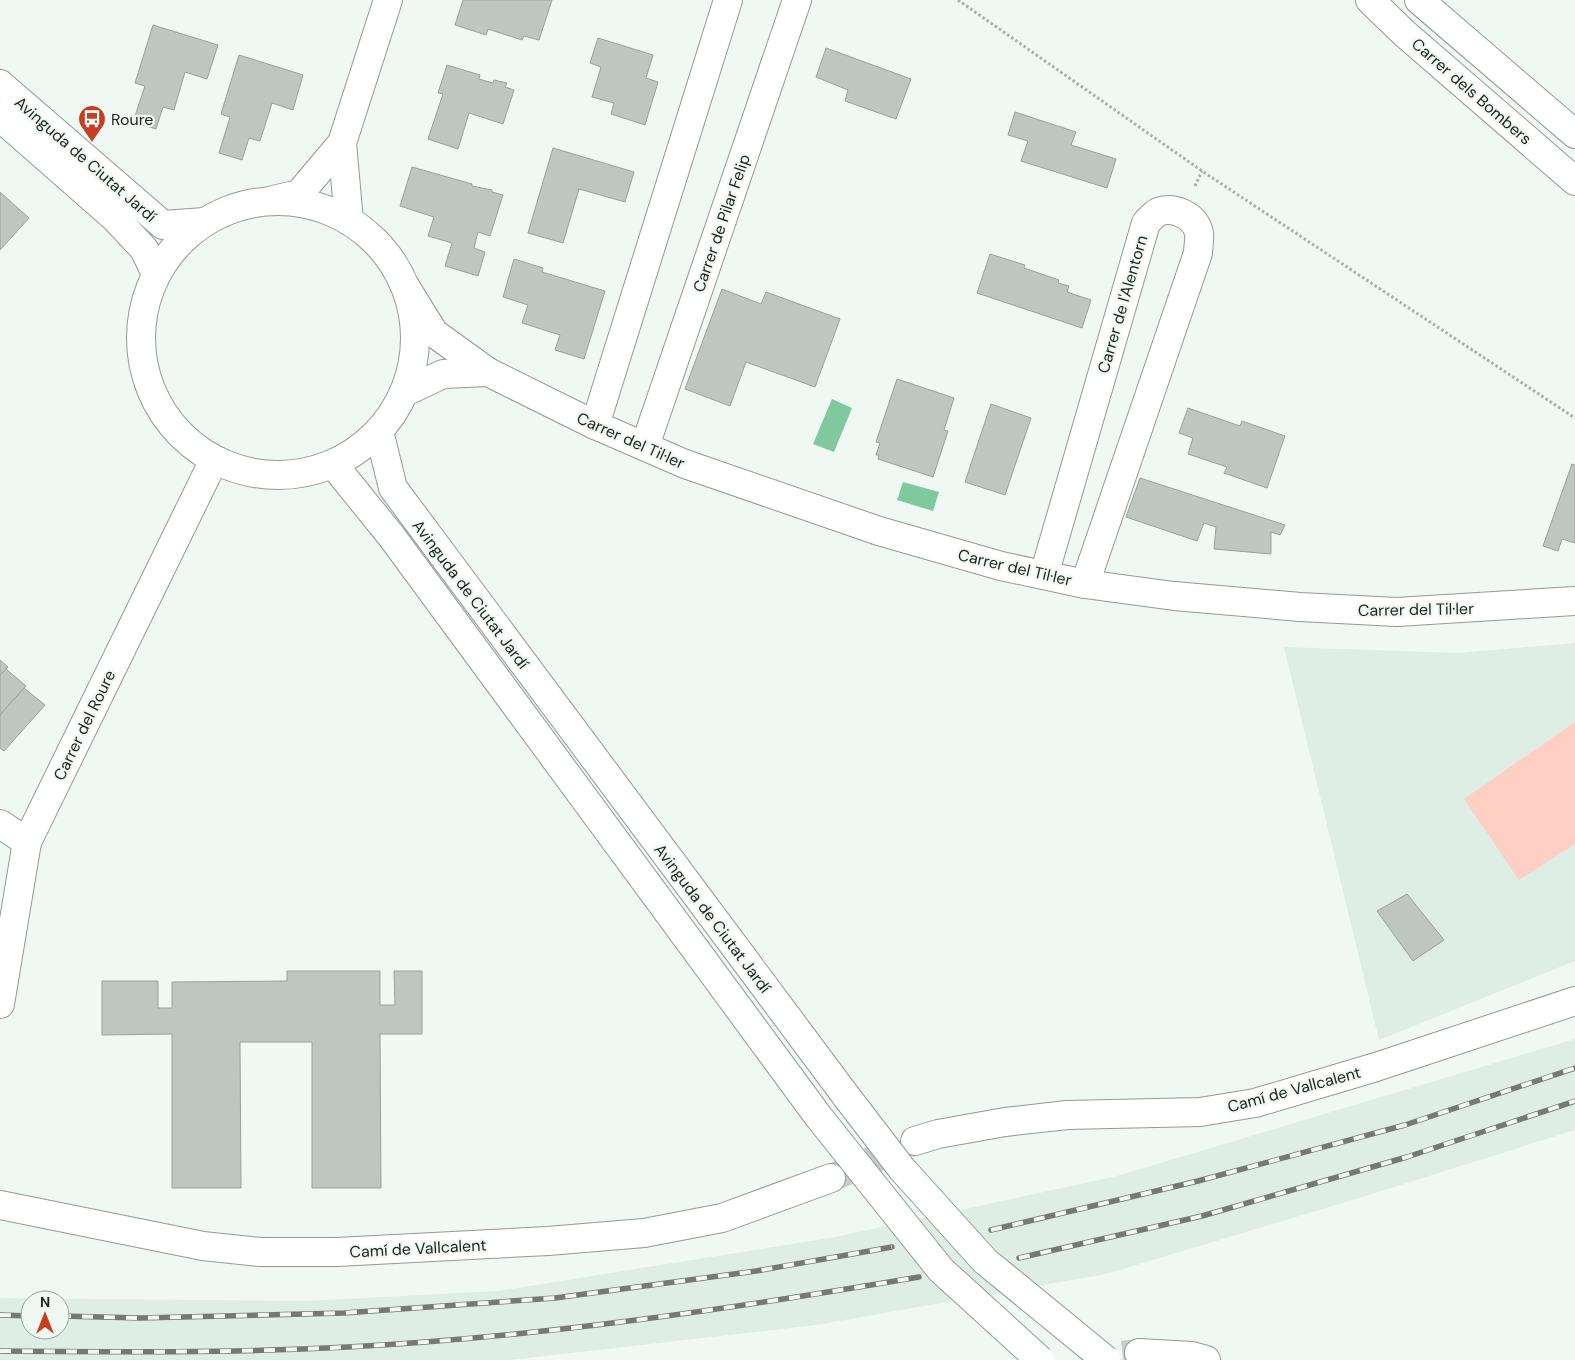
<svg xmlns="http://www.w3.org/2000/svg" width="1575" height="1360" font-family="'DM Sans',sans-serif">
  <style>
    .built { fill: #deeee4; fill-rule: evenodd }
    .green { fill: #ffcfc3 }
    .water { fill: #80c99f }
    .building { fill: #bec6c1; stroke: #99a19c }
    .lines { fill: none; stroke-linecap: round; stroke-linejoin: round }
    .minor-tunnel { stroke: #c5cdc8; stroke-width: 28; stroke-dasharray: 28 14; stroke-linecap: butt }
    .minor-casing { stroke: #929a95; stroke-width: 30 }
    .path { stroke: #a8afaa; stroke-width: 3; stroke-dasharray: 2.5 2.5; stroke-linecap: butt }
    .minor { stroke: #fff; stroke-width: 28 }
    .rail-casing { stroke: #747976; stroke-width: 5.5 }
    .rail { stroke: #eff8f2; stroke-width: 4; stroke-dasharray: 11; stroke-linecap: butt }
    .minor-bridge-casing { stroke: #929a95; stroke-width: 30; stroke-linecap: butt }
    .minor-bridge { stroke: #fff; stroke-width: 28 }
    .labels { text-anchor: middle; stroke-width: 4.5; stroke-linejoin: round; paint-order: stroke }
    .street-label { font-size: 16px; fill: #1e211f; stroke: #eff8f2 }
    .poi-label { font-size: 16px; fill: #1e211f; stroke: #eff8f2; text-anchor: start }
  </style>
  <rect width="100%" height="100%" fill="#eff8f2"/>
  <!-- built -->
  <g class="built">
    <path d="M 1575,643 L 1575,961 L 1379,1040 L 1284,647 L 1458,653 Z"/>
    <path d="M 1575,1039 L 1575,1130 L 1356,1199 L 1106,1274 L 816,1325 L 510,1360 L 0,1360 L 0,1298 L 307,1301 L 498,1291 L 836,1237 L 1117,1176 ZM 30,1300 L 60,1300 L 60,1330 L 30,1330 Z"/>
  </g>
  <!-- green -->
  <path class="green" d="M 1575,722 L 1575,844 L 1519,880 L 1464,799 Z"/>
  <!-- water -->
  <g class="water">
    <path d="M 832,399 L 852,408 L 834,452 L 813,444 Z"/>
    <path d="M 903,482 L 939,492 L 933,511 L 897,500 Z"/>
  </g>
  <!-- building -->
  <g class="building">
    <path d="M 463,0 L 552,0 L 539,40 L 524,36 L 522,40 L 488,29 L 486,35 L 455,25 Z"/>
    <path d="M 153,25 L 218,45 L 207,79 L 185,72 L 174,110 L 163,107 L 156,129 L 133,122 L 145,86 L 135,83 Z"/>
    <path d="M 598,38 L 653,55 L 646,78 L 658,82 L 645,125 L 611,114 L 614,103 L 592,97 L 601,67 L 590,63 Z"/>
    <path d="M 826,48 L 911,79 L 896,119 L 845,101 L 848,90 L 816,77 Z"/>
    <path d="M 239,55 L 303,75 L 293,110 L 272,103 L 260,141 L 249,138 L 242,160 L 219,153 L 230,117 L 221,114 Z"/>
    <path d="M 447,65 L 480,75 L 479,79 L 493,83 L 494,80 L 507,83 L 505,87 L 514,90 L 503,124 L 469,113 L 458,149 L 428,139 L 443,94 L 438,93 Z"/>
    <path d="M 1015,112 L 1076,132 L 1071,145 L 1116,159 L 1107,188 L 1021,161 L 1028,141 L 1008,135 Z"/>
    <path d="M 553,148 L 634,172 L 625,202 L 579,189 L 563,243 L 528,233 Z"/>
    <path d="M 412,167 L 472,184 L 472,186 L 492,190 L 492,192 L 503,195 L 490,236 L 478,232 L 474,248 L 485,252 L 478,276 L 445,266 L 452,243 L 428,236 L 434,217 L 400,206 Z"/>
    <path d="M 0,192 L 29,218 L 0,250 Z"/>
    <path d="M 990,254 L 1025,265 L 1024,268 L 1059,280 L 1058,283 L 1069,286 L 1067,292 L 1091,300 L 1082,328 L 977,293 Z"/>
    <path d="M 514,259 L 543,268 L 542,272 L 605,291 L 584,359 L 555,350 L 560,335 L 522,323 L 528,305 L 503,297 Z"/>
    <path d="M 722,289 L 761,304 L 766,292 L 840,319 L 815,387 L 746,362 L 730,406 L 685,389 Z"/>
    <path d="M 897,379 L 954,398 L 944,430 L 948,431 L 933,477 L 878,459 L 879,455 L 876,455 L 880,443 L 876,442 Z"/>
    <path d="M 991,404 L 1031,418 L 1005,495 L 965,482 Z"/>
    <path d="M 1188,408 L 1240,426 L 1242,421 L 1285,436 L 1267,488 L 1224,473 L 1227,467 L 1188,454 L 1193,438 L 1179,433 Z"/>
    <path d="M 1572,464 L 1575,465 L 1575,543 L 1562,539 L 1558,551 L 1543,546 Z"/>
    <path d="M 1140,478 L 1285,525 L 1280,535 L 1271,532 L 1271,554 L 1214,549 L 1216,527 L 1204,523 L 1197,541 L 1126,517 Z"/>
    <path d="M 0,660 L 8,667 L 0,675 Z"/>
    <path d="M 6,669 L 26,686 L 0,715 L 0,675 Z"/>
    <path d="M 24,688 L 45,705 L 4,751 L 0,748 L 0,715 Z"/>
    <path d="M 1407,894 L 1444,940 L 1413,961 L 1377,911 Z"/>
    <path d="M 287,971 L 380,971 L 380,1005 L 395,1005 L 394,971 L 422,971 L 422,1034 L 380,1034 L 381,1188 L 312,1188 L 312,1042 L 240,1042 L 241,1188 L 172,1188 L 172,1034 L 102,1035 L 102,981 L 158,981 L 158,1008 L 172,1008 L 172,982 L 287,981 Z"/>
  </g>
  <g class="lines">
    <!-- minor-tunnel -->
    <g class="minor-tunnel">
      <path d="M 831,1178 L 909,1144"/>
      <path d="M 1081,1360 L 1139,1353"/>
    </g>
    <defs>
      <g id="minor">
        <path d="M 1370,0 L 1404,33 L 1575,181"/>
        <path d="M 1419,0 L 1575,134"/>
        <path d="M 0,84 L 163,225 L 205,222"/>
        <path d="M 0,117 L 115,218 L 144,249 L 156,274"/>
        <path d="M 342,143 L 349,221"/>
        <path d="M 273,200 L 299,194 L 342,143 L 388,0"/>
        <circle cx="278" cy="338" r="137"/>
        <path d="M 405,286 L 434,333 L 488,372 L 595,425 L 685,464 L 879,531 L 1001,566 L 1085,584 L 1174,596 L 1300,607 L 1397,612 L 1575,601"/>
        <path d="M 405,392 L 443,374 L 488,372"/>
        <path d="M 595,425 L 728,0"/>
        <path d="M 379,431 L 393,488 L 846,1096"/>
        <path d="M 645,446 L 797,0"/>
        <path d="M 333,464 L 392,537 L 818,1116"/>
        <path d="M 1044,575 L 1146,223 C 1150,219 1153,215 1158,212 C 1173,206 1195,215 1199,233 C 1200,239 1198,247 1198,253 L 1085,584"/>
        <path d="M 0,824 L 27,842"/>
        <path d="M 0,1004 L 27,842 L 214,460"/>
        <path d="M 915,1141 L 938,1134 L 1005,1122 L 1067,1115 L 1200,1112 L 1255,1103 L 1376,1067 L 1575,1001"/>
        <path d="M 0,1205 L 203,1246 L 260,1252 L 337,1252 L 548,1241 L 644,1233 L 722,1218 L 831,1178"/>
        <path d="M 1139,1353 L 1192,1356 L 1206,1360"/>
      </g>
    </defs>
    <!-- minor casing -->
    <use href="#minor" class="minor-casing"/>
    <!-- path -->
    <g class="path">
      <path d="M 958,0 L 1202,171 L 1575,418"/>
      <path d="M 1195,186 L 1202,171"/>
    </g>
    <!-- minor -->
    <use href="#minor" class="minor"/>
    <defs>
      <g id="rail">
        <path d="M 991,1230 L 1198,1181 L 1405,1125 L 1575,1068"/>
        <path d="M 1019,1258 L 1202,1216 L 1407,1157 L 1575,1101"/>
        <path d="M 0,1315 L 30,1316"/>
        <path d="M 60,1316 L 140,1318 L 344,1313 L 555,1298 L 756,1271 L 892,1247"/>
        <path d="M 0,1351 C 116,1352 232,1353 348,1347 C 539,1337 730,1309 919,1277"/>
      </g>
    </defs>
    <!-- rail casing -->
    <use href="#rail" class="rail-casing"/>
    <!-- rail -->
    <use href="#rail" class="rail"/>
    <defs>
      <g id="minor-bridge">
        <path d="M 846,1096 L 902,1169 L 985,1261 L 1106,1360"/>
        <path d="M 818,1116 L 941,1270 L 1040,1360"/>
      </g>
    </defs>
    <!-- minor-bridge casing -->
    <use href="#minor-bridge" class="minor-bridge-casing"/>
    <!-- minor-bridge -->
    <use href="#minor-bridge" class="minor-bridge"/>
  </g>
  <!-- icons -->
  <defs>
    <symbol id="bus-pin" viewBox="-11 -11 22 30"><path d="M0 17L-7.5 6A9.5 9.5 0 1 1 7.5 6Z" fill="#c83e1f" stroke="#eff8f2"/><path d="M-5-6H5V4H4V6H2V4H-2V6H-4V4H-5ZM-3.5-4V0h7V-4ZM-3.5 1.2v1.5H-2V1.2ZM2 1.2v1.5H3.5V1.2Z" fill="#fff"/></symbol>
  </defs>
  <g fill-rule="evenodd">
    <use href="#bus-pin" x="76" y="103" width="32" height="43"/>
  </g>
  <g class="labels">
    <!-- street labels -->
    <g class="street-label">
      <text transform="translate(1472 91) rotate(41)" y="6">Carrer dels Bombers</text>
      <text transform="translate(86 159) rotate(41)" y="6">Avinguda de Ciutat Jardí</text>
      <text transform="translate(721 223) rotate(-71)" y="6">Carrer de Pilar Felip</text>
      <text transform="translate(1122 304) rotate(-74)" y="6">Carrer de l'Alentorn</text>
      <text transform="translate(631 440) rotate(24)" y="6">Carrer del Til·ler</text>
      <text transform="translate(1015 567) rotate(13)" y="6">Carrer del Til·ler</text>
      <text transform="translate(471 594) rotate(53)" y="6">Avinguda de Ciutat Jardí</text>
      <text transform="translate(1416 609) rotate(-1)" y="6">Carrer del Til·ler</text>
      <text transform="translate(84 725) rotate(-64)" y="6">Carrer del Roure</text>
      <text transform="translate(713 918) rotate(53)" y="6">Avinguda de Ciutat Jardí</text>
      <text transform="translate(1294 1089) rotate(-15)" y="6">Camí de Vallcalent</text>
      <text transform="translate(418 1248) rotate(-3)" y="6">Camí de Vallcalent</text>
    </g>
    <!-- poi labels -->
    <g class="poi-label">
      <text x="111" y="125">Roure</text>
    </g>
  </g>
  <!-- north arrow -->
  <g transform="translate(45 1315)"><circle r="24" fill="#eff8f2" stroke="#9ba29e"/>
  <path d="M0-4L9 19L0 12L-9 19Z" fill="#c83e1f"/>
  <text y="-8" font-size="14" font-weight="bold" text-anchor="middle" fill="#1e211f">N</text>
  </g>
</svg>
